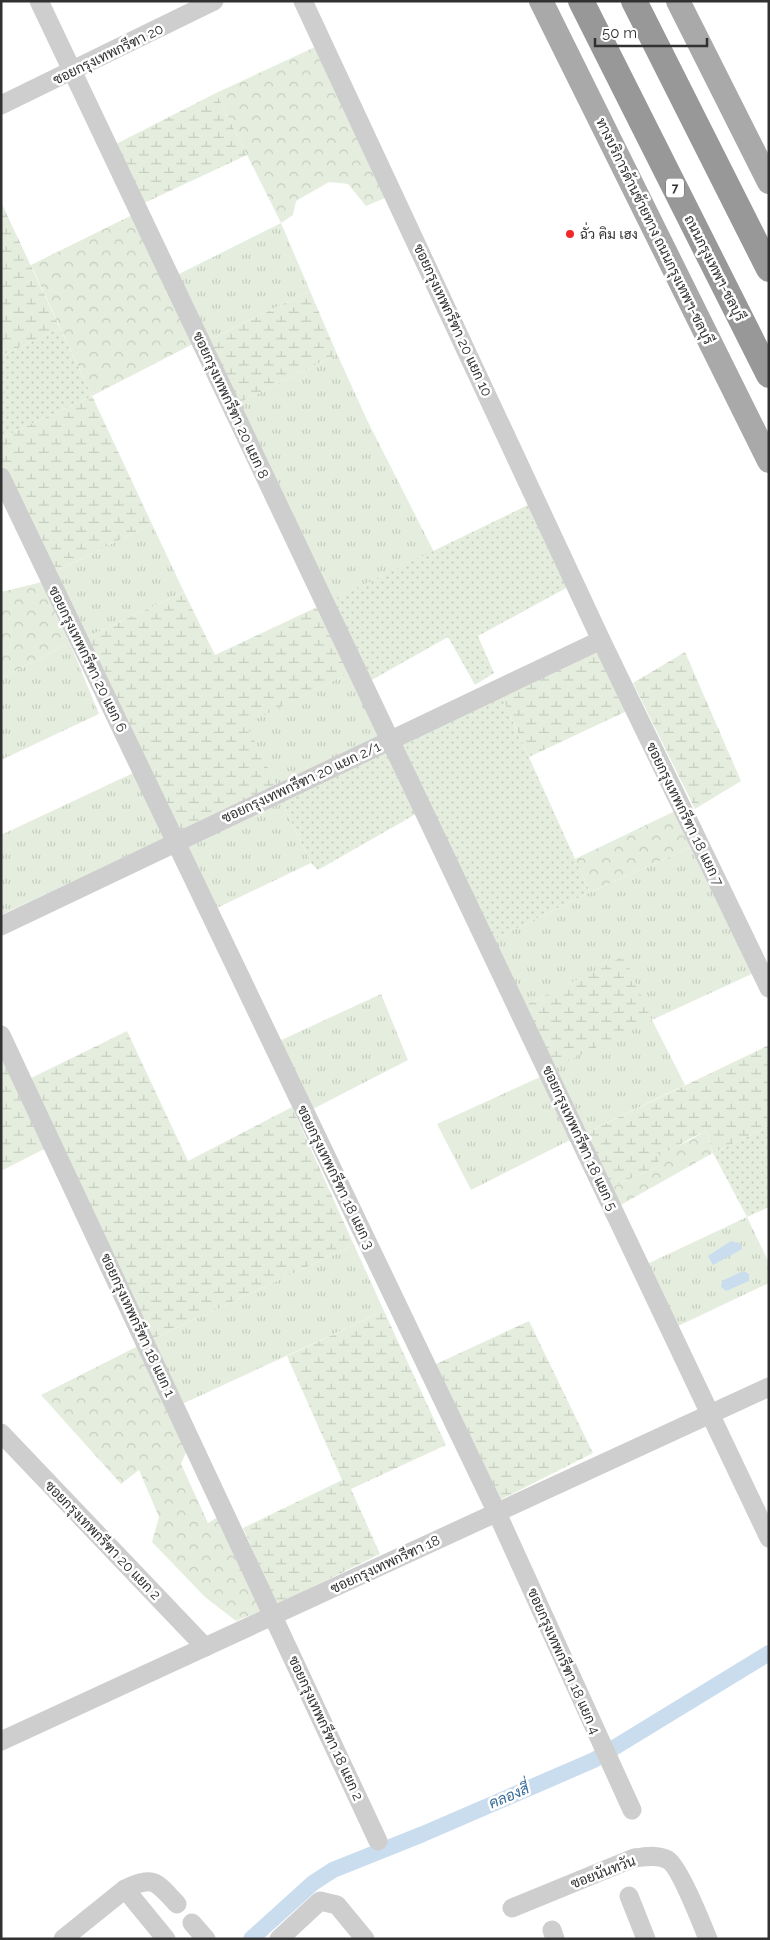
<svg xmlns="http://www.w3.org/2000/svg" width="770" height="1940" font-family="Raleway,Sarabun,sans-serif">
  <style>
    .grass { fill: url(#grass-tufts) }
    .forest { fill: url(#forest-crowns) }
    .wetland { fill: url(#wetland-marsh) }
    .park { fill: url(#park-dots) }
    .water { fill: #c9ddef }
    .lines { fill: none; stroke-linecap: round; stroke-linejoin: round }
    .canal { stroke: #c9ddef; stroke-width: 16 }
    .minor { stroke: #cecece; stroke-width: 19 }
    .major { stroke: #a9a9a9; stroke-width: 24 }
    .highway { stroke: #989898; stroke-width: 26 }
    .poi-dot { fill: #f22928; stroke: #fff; stroke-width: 2 }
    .labels { text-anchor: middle; stroke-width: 5; stroke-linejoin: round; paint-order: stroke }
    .shield { fill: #fff; stroke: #6f6f6f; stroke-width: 1 }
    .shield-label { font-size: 12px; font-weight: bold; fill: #313131 }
    .street-label { font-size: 14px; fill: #313131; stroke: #fff }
    .poi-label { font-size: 14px; fill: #313131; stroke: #fff; text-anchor: start }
    .water-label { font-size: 15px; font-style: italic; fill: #376c9a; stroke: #fff }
  </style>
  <defs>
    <pattern id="grass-tufts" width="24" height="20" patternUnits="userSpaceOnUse" patternTransform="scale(1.25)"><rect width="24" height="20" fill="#e5eede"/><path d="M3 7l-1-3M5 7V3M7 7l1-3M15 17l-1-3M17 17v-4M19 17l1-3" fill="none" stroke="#c5cdbf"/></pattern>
    <pattern id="forest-crowns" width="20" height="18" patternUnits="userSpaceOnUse" patternTransform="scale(1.25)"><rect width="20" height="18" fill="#e5eede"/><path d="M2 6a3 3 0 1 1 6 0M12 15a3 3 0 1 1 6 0" fill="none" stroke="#c5cdbf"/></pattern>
    <pattern id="wetland-marsh" width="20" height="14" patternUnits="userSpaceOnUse" patternTransform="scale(1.25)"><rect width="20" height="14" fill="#e5eede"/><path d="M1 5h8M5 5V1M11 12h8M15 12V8" fill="none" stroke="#c5cdbf"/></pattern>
    <pattern id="park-dots" width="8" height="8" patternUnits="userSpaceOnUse" patternTransform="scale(1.25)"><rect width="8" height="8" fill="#e5eede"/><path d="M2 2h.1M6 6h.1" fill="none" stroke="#c5cdbf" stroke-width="1.8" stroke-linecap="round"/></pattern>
  </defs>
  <rect width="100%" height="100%" fill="#fff"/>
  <!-- grass -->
  <g class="grass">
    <path d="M 281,223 L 310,291 L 207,341 L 177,275 Z"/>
    <path d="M 337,354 L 368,422 L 434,552 L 332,600 L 237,404 Z"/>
    <path d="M 152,524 L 184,592 L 83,639 L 52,573 Z"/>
    <path d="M 70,643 L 99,714 L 1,760 L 1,678 Z"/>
    <path d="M 349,673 L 380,739 L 277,786 L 245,724 Z"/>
    <path d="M 133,773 L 165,838 L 1,915 L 1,835 Z"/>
    <path d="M 280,798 L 311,863 L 215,909 L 187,854 L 190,840 Z"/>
    <path d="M 694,846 L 756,972 L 652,1020 L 685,1085 L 584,1134 L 552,1069 L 624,957 L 522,1007 L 491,941 L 590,892 Z"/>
    <path d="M 381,994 L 408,1060 L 311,1110 L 277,1042 Z"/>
    <path d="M 540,1077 L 572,1139 L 471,1190 L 437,1124 Z"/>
    <path d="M 747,1217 L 769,1263 L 769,1283 L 674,1328 L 645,1265 Z"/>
    <path d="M 354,1245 L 384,1311 L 182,1404 L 150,1340 Z"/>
  </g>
  <!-- forest -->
  <g class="forest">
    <path d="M 315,47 L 385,198 L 366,206 L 348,184 L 329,182 L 296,201 L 293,215 L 281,223 L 216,93 Z"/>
    <path d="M 132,215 L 193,344 L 92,396 L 31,265 Z"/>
    <path d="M 42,582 L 70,643 L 1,678 L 1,592 Z"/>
    <path d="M 677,810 L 694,846 L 590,892 L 575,859 Z"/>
    <path d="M 706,1130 L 713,1153 L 619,1206 L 611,1187 L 660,1166 L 655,1152 C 675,1149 690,1141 706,1130 Z"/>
    <path d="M 142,1344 L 189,1445 L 181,1464 L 208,1523 L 221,1515 L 266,1609 L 236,1621 L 205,1597 L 152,1542 L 159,1517 L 139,1470 L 121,1484 L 41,1395 Z"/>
  </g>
  <!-- wetland -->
  <g class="wetland">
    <path d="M 216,93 L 247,155 L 142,204 L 114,145 Z"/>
    <path d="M 1,202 L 60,328 L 1,356 Z"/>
    <path d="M 310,291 L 337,354 L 237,404 L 207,341 Z"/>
    <path d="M 92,396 L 152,524 L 52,573 L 1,462 L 1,438 Z"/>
    <path d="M 184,592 L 215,655 L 317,607 L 349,673 L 246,724 L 277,786 L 177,834 L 83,639 Z"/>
    <path d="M 600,647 L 629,710 L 529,757 L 500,693 Z"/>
    <path d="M 685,652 L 741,781 L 695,809 L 633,683 Z"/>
    <path d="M 624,956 L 652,1020 L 552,1069 L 522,1007 Z"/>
    <path d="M 127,1031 L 188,1161 L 292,1107 L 354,1245 L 150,1340 L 29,1079 Z"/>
    <path d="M 769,1045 L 769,1126 L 713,1153 L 706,1130 L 670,1150 L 656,1152 L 660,1166 L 611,1187 L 584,1134 Z"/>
    <path d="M 1,1051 L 46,1148 L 1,1171 Z"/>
    <path d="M 384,1311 L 446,1445 L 351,1489 L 380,1554 L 276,1605 L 243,1528 L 342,1480 L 287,1356 Z"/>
    <path d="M 529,1321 L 593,1453 L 498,1501 L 432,1366 Z"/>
  </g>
  <!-- park -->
  <g class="park">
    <path d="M 60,328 L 92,396 L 1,438 L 1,356 Z"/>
    <path d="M 532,503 L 568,587 L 478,636 L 494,673 L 475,685 L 448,637 L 370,681 L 332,600 Z"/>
    <path d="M 500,693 L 590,892 L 491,941 L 397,744 Z"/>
    <path d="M 384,749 L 416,814 L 318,870 L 311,863 L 280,798 Z"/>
    <path d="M 769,1126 L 769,1207 L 747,1217 L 713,1153 Z"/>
  </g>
  <!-- water -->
  <g class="water">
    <path d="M 731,1241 L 741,1244 L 742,1249 L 713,1265 L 708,1256 Z"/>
    <path d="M 743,1271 L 749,1274 L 749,1281 L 726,1291 L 721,1287 L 722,1281 Z"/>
  </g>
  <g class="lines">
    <!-- canal -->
    <path class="canal" d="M 251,1939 L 313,1883 L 333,1870 L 423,1834 L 594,1760 L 769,1653"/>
    <!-- minor -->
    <g class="minor">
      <path d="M 39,1 L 769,1538"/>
      <path d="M 303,1 L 601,640 L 769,988"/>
      <path d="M 1,105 L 214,1"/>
      <path d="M 1,477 L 497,1513 L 632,1810"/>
      <path d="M 1,926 L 601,640"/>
      <path d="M 1,1035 L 378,1841"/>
      <path d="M 1,1433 L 205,1647"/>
      <path d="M 1,1741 L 769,1387"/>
      <path d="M 125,1889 C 155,1875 156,1882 177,1904"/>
      <path d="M 629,1896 L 646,1939"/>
      <path d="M 512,1908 L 634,1858 C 645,1857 658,1854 668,1860 C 679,1866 702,1924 708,1939"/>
      <path d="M 192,1923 L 206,1939"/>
      <path d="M 552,1930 L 555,1939"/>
      <path d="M 63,1939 L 125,1889 L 166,1939"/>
      <path d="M 279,1939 L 320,1901 L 337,1905 L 365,1939"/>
    </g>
    <!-- major -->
    <g class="major">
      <path d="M 541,1 L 769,461"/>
      <path d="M 678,1 L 769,182"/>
    </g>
    <!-- highway -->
    <g class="highway">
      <path d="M 581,1 L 769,375"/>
      <path d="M 634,1 L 769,269"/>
    </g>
  </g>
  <!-- markers -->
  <circle class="poi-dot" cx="570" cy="234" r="5"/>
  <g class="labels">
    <!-- shield labels -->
    <rect class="shield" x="666" y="178.5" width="18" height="19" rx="4"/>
    <g class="shield-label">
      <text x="675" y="192">7</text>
    </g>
    <!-- street labels -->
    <g class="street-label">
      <text transform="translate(108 54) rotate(-26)" y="5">ซอยกรุงเทพกรีฑา 20</text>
      <text transform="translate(655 231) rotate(64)" y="5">ทางบริการด้านซ้ายทาง ถนนกรุงเทพฯ-ชลบุรี</text>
      <text transform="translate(715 268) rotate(63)" y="5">ถนนกรุงเทพฯ-ชลบุรี</text>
      <text transform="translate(453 320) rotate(65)" y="5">ซอยกรุงเทพกรีฑา 20 แยก 10</text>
      <text transform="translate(231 405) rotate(65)" y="5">ซอยกรุงเทพกรีฑา 20 แยก 8</text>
      <text transform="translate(88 659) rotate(64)" y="5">ซอยกรุงเทพกรีฑา 20 แยก 6</text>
      <text transform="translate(301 782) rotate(-25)" y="5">ซอยกรุงเทพกรีฑา 20 แยก 2/1</text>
      <text transform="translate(685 814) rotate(64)" y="5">ซอยกรุงเทพกรีฑา 18 แยก 7</text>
      <text transform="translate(580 1138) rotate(65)" y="5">ซอยกรุงเทพกรีฑา 18 แยก 5</text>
      <text transform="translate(336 1177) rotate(64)" y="5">ซอยกรุงเทพกรีฑา 18 แยก 3</text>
      <text transform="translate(138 1325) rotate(65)" y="5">ซอยกรุงเทพกรีฑา 18 แยก 1</text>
      <text transform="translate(103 1540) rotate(46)" y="5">ซอยกรุงเทพกรีฑา 20 แยก 2</text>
      <text transform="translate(385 1564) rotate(-25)" y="5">ซอยกรุงเทพกรีฑา 18</text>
      <text transform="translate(564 1661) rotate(66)" y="5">ซอยกรุงเทพกรีฑา 18 แยก 4</text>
      <text transform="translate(326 1728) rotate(65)" y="5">ซอยกรุงเทพกรีฑา 18 แยก 2</text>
      <text transform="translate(603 1872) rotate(-21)" y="5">ซอยนันทวัน</text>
    </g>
    <!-- poi labels -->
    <g class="poi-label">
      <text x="580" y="239">ฉั่ว คิม เฮง</text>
    </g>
    <!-- water labels -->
    <g class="water-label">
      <text transform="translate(509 1796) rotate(-23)" y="5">คลองสี่</text>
    </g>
  </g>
  <!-- border -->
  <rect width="770" height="1940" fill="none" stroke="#313131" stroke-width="5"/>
  <!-- scale -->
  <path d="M595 38v8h112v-8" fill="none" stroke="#313131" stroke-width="2.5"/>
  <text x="602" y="38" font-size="15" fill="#313131" stroke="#ffffff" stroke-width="4" paint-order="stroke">50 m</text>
</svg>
